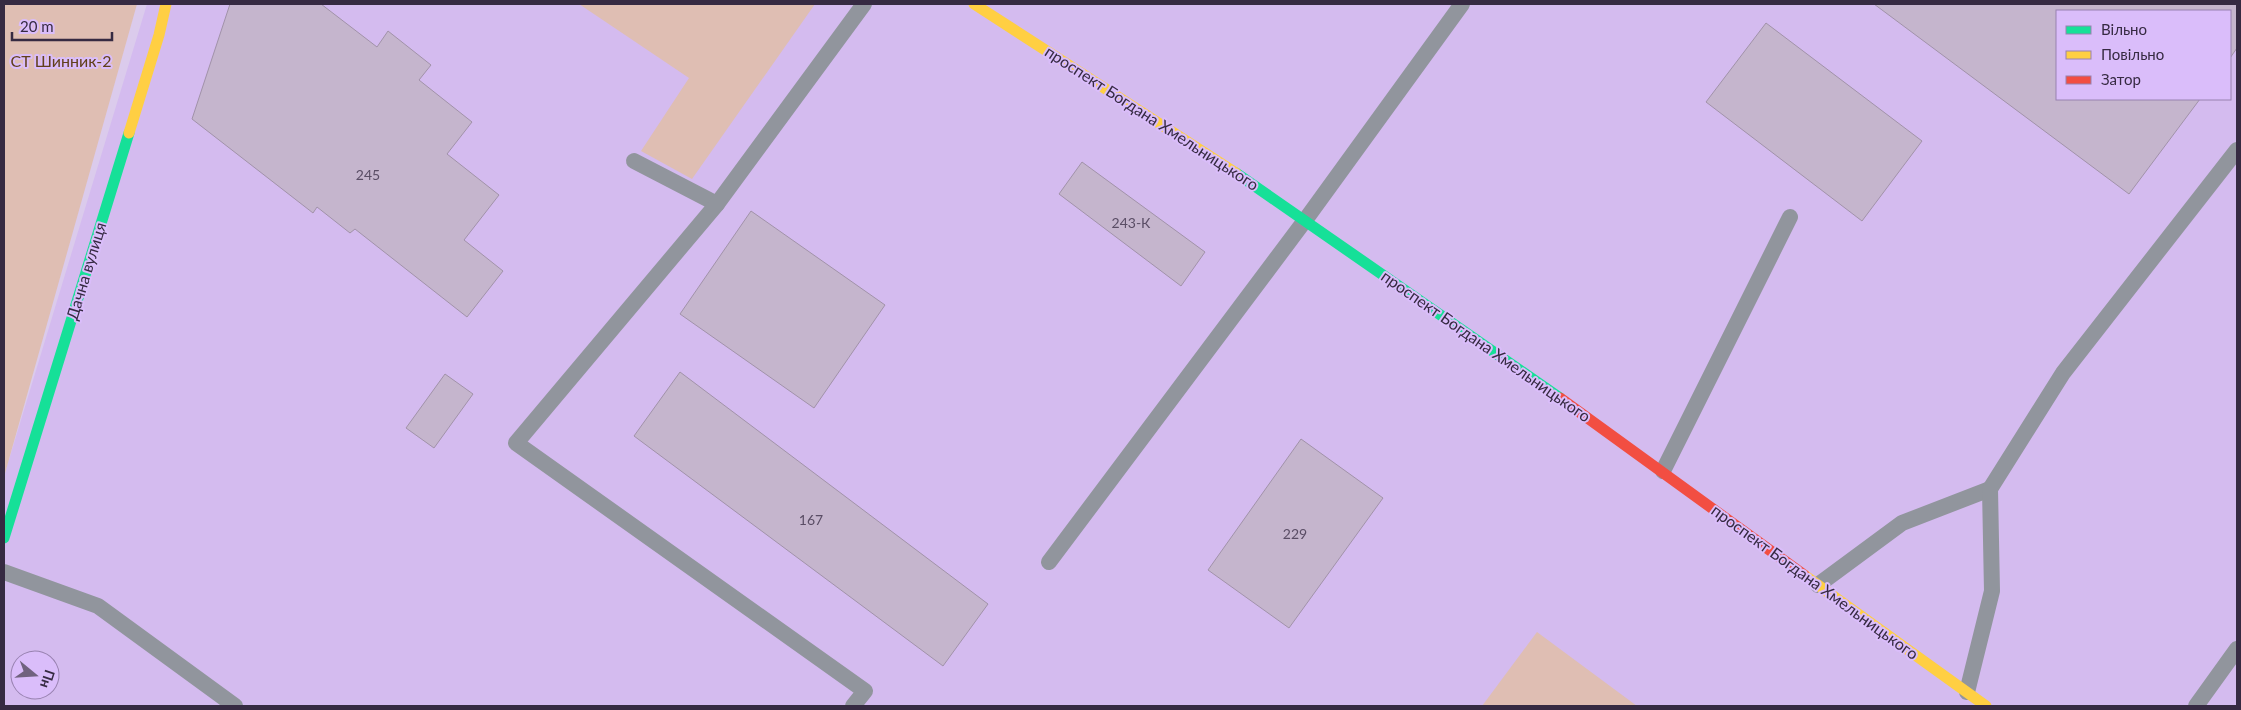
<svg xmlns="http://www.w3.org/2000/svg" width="2241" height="710" font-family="Lato,sans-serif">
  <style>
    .built { fill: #d4bbef; fill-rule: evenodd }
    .green { fill: #dfbeb3 }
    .building { fill: #c5b5cd; stroke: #a192a9 }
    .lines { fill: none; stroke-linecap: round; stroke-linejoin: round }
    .lane { stroke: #91959d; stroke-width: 16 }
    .fast { stroke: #16e098; stroke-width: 11 }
    .slow { stroke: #ffcf43; stroke-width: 11 }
    .jam { stroke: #f24e42; stroke-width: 11 }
    .labels { text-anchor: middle; stroke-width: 4; stroke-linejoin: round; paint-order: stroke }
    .number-label { font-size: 14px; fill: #5a4d65 }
    .park-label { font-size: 16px; fill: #61401a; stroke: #dabdfa }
    .street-label { font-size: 16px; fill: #362a42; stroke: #dabdfa }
  </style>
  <rect width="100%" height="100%" fill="#dbcbec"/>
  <!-- built -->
  <path class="built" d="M 147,4 L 2237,4 L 2237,706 L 4,706 L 4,476 ZM 2057,11 L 2230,11 L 2230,99 L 2057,99 ZM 20,660 L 50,660 L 50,690 L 20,690 Z"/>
  <!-- green -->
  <g class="green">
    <path d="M 4,4 L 137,4 L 4,477 Z"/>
    <path d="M 579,4 L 815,4 L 692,179 L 641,151 L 689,78 Z"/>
    <path d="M 1537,632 L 1637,706 L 1482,706 Z"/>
  </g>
  <!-- building -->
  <g class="building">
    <path d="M 230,4 L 321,4 L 377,47 L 388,31 L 431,65 L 419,80 L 472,122 L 447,154 L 499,195 L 464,240 L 503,271 L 467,317 L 355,229 L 350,233 L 317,207 L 313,213 L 192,119 Z"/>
    <path d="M 1874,4 L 2237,4 L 2237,48 L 2230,58 L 2230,11 L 2057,11 L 2057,99 L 2200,99 L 2129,194 Z"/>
    <path d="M 1766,23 L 1922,141 L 1862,221 L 1706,102 Z"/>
    <path d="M 1082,162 L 1205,252 L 1181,286 L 1059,194 Z"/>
    <path d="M 751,211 L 885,305 L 814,408 L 680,314 Z"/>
    <path d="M 680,372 L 988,604 L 943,666 L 634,436 Z"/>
    <path d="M 445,374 L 473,394 L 434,448 L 406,428 Z"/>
    <path d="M 1301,439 L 1383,498 L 1289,628 L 1208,570 Z"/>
  </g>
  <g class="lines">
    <!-- lane -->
    <g class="lane">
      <path d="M 634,161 L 717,204"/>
      <path d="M 1663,471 L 1790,217"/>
      <path d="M 1049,562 L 1306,219 L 1462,4"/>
      <path d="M 4,572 L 98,606 L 235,706"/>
      <path d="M 1818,585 L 1902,523 L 1990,489"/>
      <path d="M 1967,692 L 1992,591 L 1990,489 L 2063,373 L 2237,150"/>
      <path d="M 853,706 L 865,691 L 516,443 L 717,204 L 864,4"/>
      <path d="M 2196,706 L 2237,649"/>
    </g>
    <!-- fast -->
    <g class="fast">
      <path d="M 1236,173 L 1560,398"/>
      <path d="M 4,538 L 129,133"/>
    </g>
    <!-- slow -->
    <g class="slow">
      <path d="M 974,4 L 1236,173"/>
      <path d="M 129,133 L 159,35 L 166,4"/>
      <path d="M 1804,575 L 1986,706"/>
    </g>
    <!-- jam -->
    <path class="jam" d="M 1560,398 L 1804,575"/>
  </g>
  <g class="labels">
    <!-- number labels -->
    <g class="number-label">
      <text x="368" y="180">245</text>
      <text x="1131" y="228">243-К</text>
      <text x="811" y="525">167</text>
      <text x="1295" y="539">229</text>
    </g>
    <!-- park labels -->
    <g class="park-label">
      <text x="61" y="67">СТ Шинник-2</text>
    </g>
    <!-- street labels -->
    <g class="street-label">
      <text transform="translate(1152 118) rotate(33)" y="6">проспект Богдана Хмельницького</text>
      <text transform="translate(86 271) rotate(-73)" y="6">Дачна вулиця</text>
      <text transform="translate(1486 346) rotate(35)" y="6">проспект Богдана Хмельницького</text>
      <text transform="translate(1815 582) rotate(36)" y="6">проспект Богдана Хмельницького</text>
    </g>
  </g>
  <!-- border -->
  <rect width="2241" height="710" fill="none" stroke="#362a42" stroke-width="10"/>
  <!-- legend -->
  <rect x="2056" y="10" width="175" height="90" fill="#dabdfa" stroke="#9882b0"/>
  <rect x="2066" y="26" width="25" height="8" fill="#16e098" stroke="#9882b0"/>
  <text x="2101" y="35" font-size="15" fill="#362a42">Вільно</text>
  <rect x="2066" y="51" width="25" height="8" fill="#ffcf43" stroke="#9882b0"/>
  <text x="2101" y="60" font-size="15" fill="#362a42">Повільно</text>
  <rect x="2066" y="76" width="25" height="8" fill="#f24e42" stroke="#9882b0"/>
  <text x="2101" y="85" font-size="15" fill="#362a42">Затор</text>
  <!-- north arrow -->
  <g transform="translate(35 675) rotate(108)"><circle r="24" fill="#dabdfa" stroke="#9882b0"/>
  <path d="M0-4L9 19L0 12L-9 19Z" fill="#70627e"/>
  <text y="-8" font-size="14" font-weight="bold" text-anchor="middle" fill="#362a42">Пн</text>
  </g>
  <!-- scale -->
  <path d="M12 32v8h100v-8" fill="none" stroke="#362a42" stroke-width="2.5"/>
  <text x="20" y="32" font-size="15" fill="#362a42" stroke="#dabdfa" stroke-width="4" paint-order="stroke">20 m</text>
</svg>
